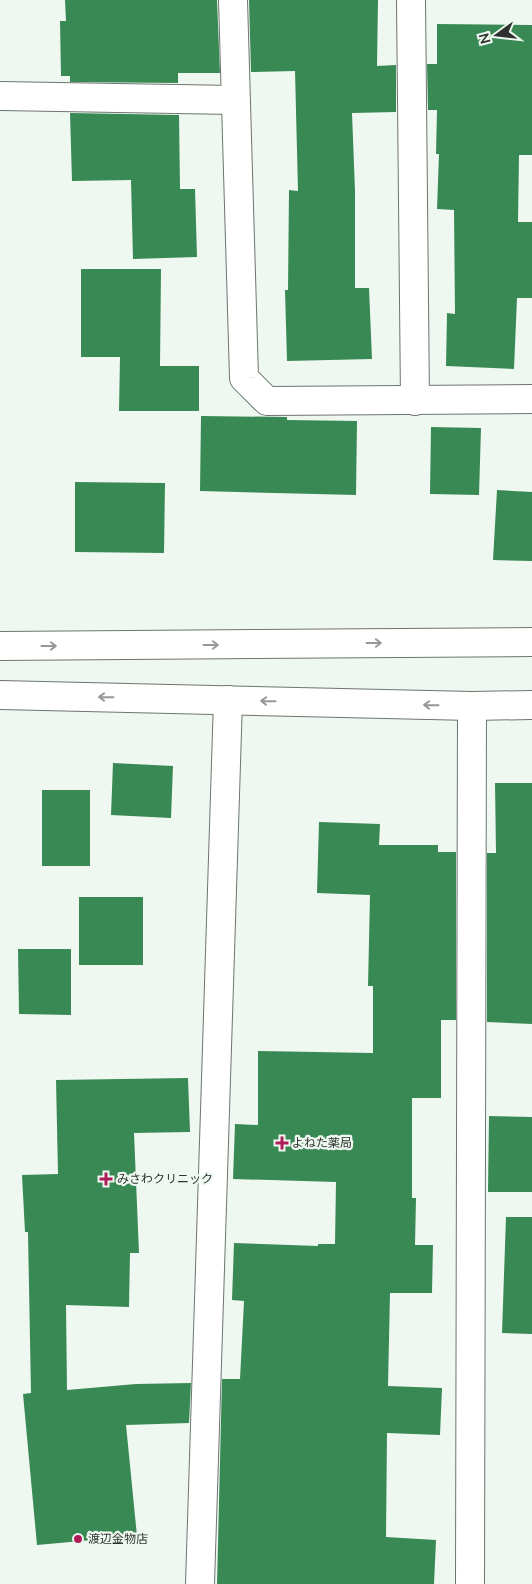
<svg xmlns="http://www.w3.org/2000/svg" width="532" height="1584" font-family="'Nunito Sans','Noto Sans JP',sans-serif">
  <style>
    .building { fill: #398955 }
    .lines { fill: none; stroke-linecap: round; stroke-linejoin: round }
    .minor-casing { stroke: #6c756e; stroke-width: 30 }
    .minor { stroke: #fff; stroke-width: 28 }
    .oneway { stroke: #969896 }
    .poi-dot { fill: #ad1e59; stroke: #eef8f0; stroke-width: 2 }
    .labels { text-anchor: middle; stroke-width: 4.5; stroke-linejoin: round; paint-order: stroke }
    .poi-label { font-size: 12px; fill: #2d302e; stroke: #eef8f0; text-anchor: start }
  </style>
  <rect width="100%" height="100%" fill="#eef8f0"/>
  <!-- building -->
  <g class="building">
    <path d="M 65,0 L 217,0 L 220,73 L 178,73 L 178,83 L 70,82 L 70,76 L 61,76 L 60,21 L 66,21 Z"/>
    <path d="M 249,0 L 378,0 L 377,66 L 396,65 L 396,112 L 352,113 L 355,191 L 355,288 L 369,288 L 372,359 L 287,361 L 285,290 L 288,290 L 289,190 L 298,191 L 295,71 L 251,72 Z"/>
    <path d="M 437,24 L 532,25 L 532,155 L 519,155 L 518,222 L 532,222 L 532,298 L 517,298 L 514,369 L 446,366 L 447,313 L 455,314 L 454,210 L 437,209 L 439,154 L 436,154 L 437,110 L 428,110 L 427,64 L 437,64 Z"/>
    <path d="M 70,113 L 179,115 L 180,189 L 195,189 L 197,257 L 133,259 L 131,180 L 72,181 Z"/>
    <path d="M 81,269 L 161,269 L 160,366 L 199,366 L 199,411 L 119,411 L 120,357 L 81,357 Z"/>
    <path d="M 201,416 L 287,417 L 287,420 L 357,421 L 356,495 L 200,491 Z"/>
    <path d="M 431,427 L 481,428 L 479,495 L 430,494 Z"/>
    <path d="M 75,482 L 165,483 L 164,553 L 75,552 Z"/>
    <path d="M 497,490 L 532,492 L 532,561 L 493,560 Z"/>
    <path d="M 113,763 L 173,766 L 171,818 L 111,815 Z"/>
    <path d="M 495,783 L 532,783 L 532,1024 L 487,1022 L 487,853 L 496,853 Z"/>
    <rect x="42" y="790" width="48" height="76"/>
    <path d="M 319,822 L 380,824 L 379,845 L 438,845 L 438,852 L 456,852 L 456,1020 L 441,1020 L 441,1098 L 412,1098 L 412,1198 L 416,1198 L 415,1245 L 433,1245 L 432,1293 L 390,1293 L 388,1386 L 442,1388 L 440,1435 L 387,1433 L 386,1537 L 436,1540 L 434,1584 L 217,1584 L 222,1379 L 240,1379 L 244,1301 L 232,1300 L 234,1243 L 318,1246 L 318,1244 L 335,1244 L 336,1182 L 233,1179 L 235,1124 L 258,1125 L 258,1051 L 373,1053 L 373,986 L 368,986 L 370,895 L 317,893 Z"/>
    <rect x="79" y="897" width="64" height="68"/>
    <path d="M 18,949 L 71,949 L 71,1015 L 19,1014 Z"/>
    <path d="M 188,1078 L 190,1132 L 134,1133 L 139,1253 L 130,1253 L 129,1307 L 66,1305 L 67,1390 L 136,1384 L 191,1383 L 189,1423 L 126,1425 L 137,1536 L 37,1545 L 23,1394 L 31,1393 L 28,1232 L 25,1232 L 22,1175 L 58,1174 L 56,1080 Z"/>
    <path d="M 489,1116 L 532,1117 L 532,1192 L 488,1192 Z"/>
    <path d="M 506,1217 L 532,1217 L 532,1334 L 502,1333 Z"/>
  </g>
  <g class="lines">
    <defs>
      <g id="minor">
        <path d="M 233,0 L 244,378 L 267,401 L 532,399"/>
        <path d="M 411,0 L 415,401"/>
        <path d="M 0,96 L 235,100"/>
        <path d="M 0,646 L 532,642"/>
        <path d="M 0,695 L 472,706 L 532,705"/>
        <path d="M 200,1584 L 228,700"/>
        <path d="M 470,1584 L 472,706"/>
      </g>
    </defs>
    <!-- minor casing -->
    <use href="#minor" class="minor-casing"/>
    <!-- minor -->
    <use href="#minor" class="minor"/>
  </g>
  <!-- one-way arrows -->
  <defs><path id="oneway-shaft" d="M-6 0H5M1.5-3L5.5 0L1.5 3" fill="none" stroke-width="1.6" stroke-linecap="round" stroke-linejoin="round" transform="scale(1.25)"/></defs>
  <g class="oneway">
    <use href="#oneway-shaft" transform="translate(374 643)"/>
    <use href="#oneway-shaft" transform="translate(211 645)"/>
    <use href="#oneway-shaft" transform="translate(49 646)"/>
    <use href="#oneway-shaft" transform="translate(106 697) rotate(-179)"/>
    <use href="#oneway-shaft" transform="translate(268 701) rotate(-179)"/>
    <use href="#oneway-shaft" transform="translate(431 705) rotate(-179)"/>
  </g>
  <!-- markers -->
  <g class="poi-dot">
    <path d="M279.5 1135.5h5v5h5v5h-5v5h-5v-5h-5v-5h5z"/>
    <path d="M103.5 1171.5h5v5h5v5h-5v5h-5v-5h-5v-5h5z"/>
    <circle cx="78" cy="1539" r="5"/>
  </g>
  <g class="labels">
    <!-- poi labels -->
    <g class="poi-label">
      <text x="292" y="1147">よねた薬局</text>
      <text x="117" y="1183">みさわクリニック</text>
      <text x="88" y="1543">渡辺金物店</text>
    </g>
  </g>
  <!-- north arrow -->
  <g transform="translate(497 35) rotate(255)" stroke="#eef8f0" stroke-width="4" paint-order="stroke">
  <path d="M0-4L9 19L0 12L-9 19Z" fill="#2d302e"/>
  <text y="-8" font-size="14" font-weight="bold" text-anchor="middle" fill="#2d302e">N</text>
  </g>
</svg>
